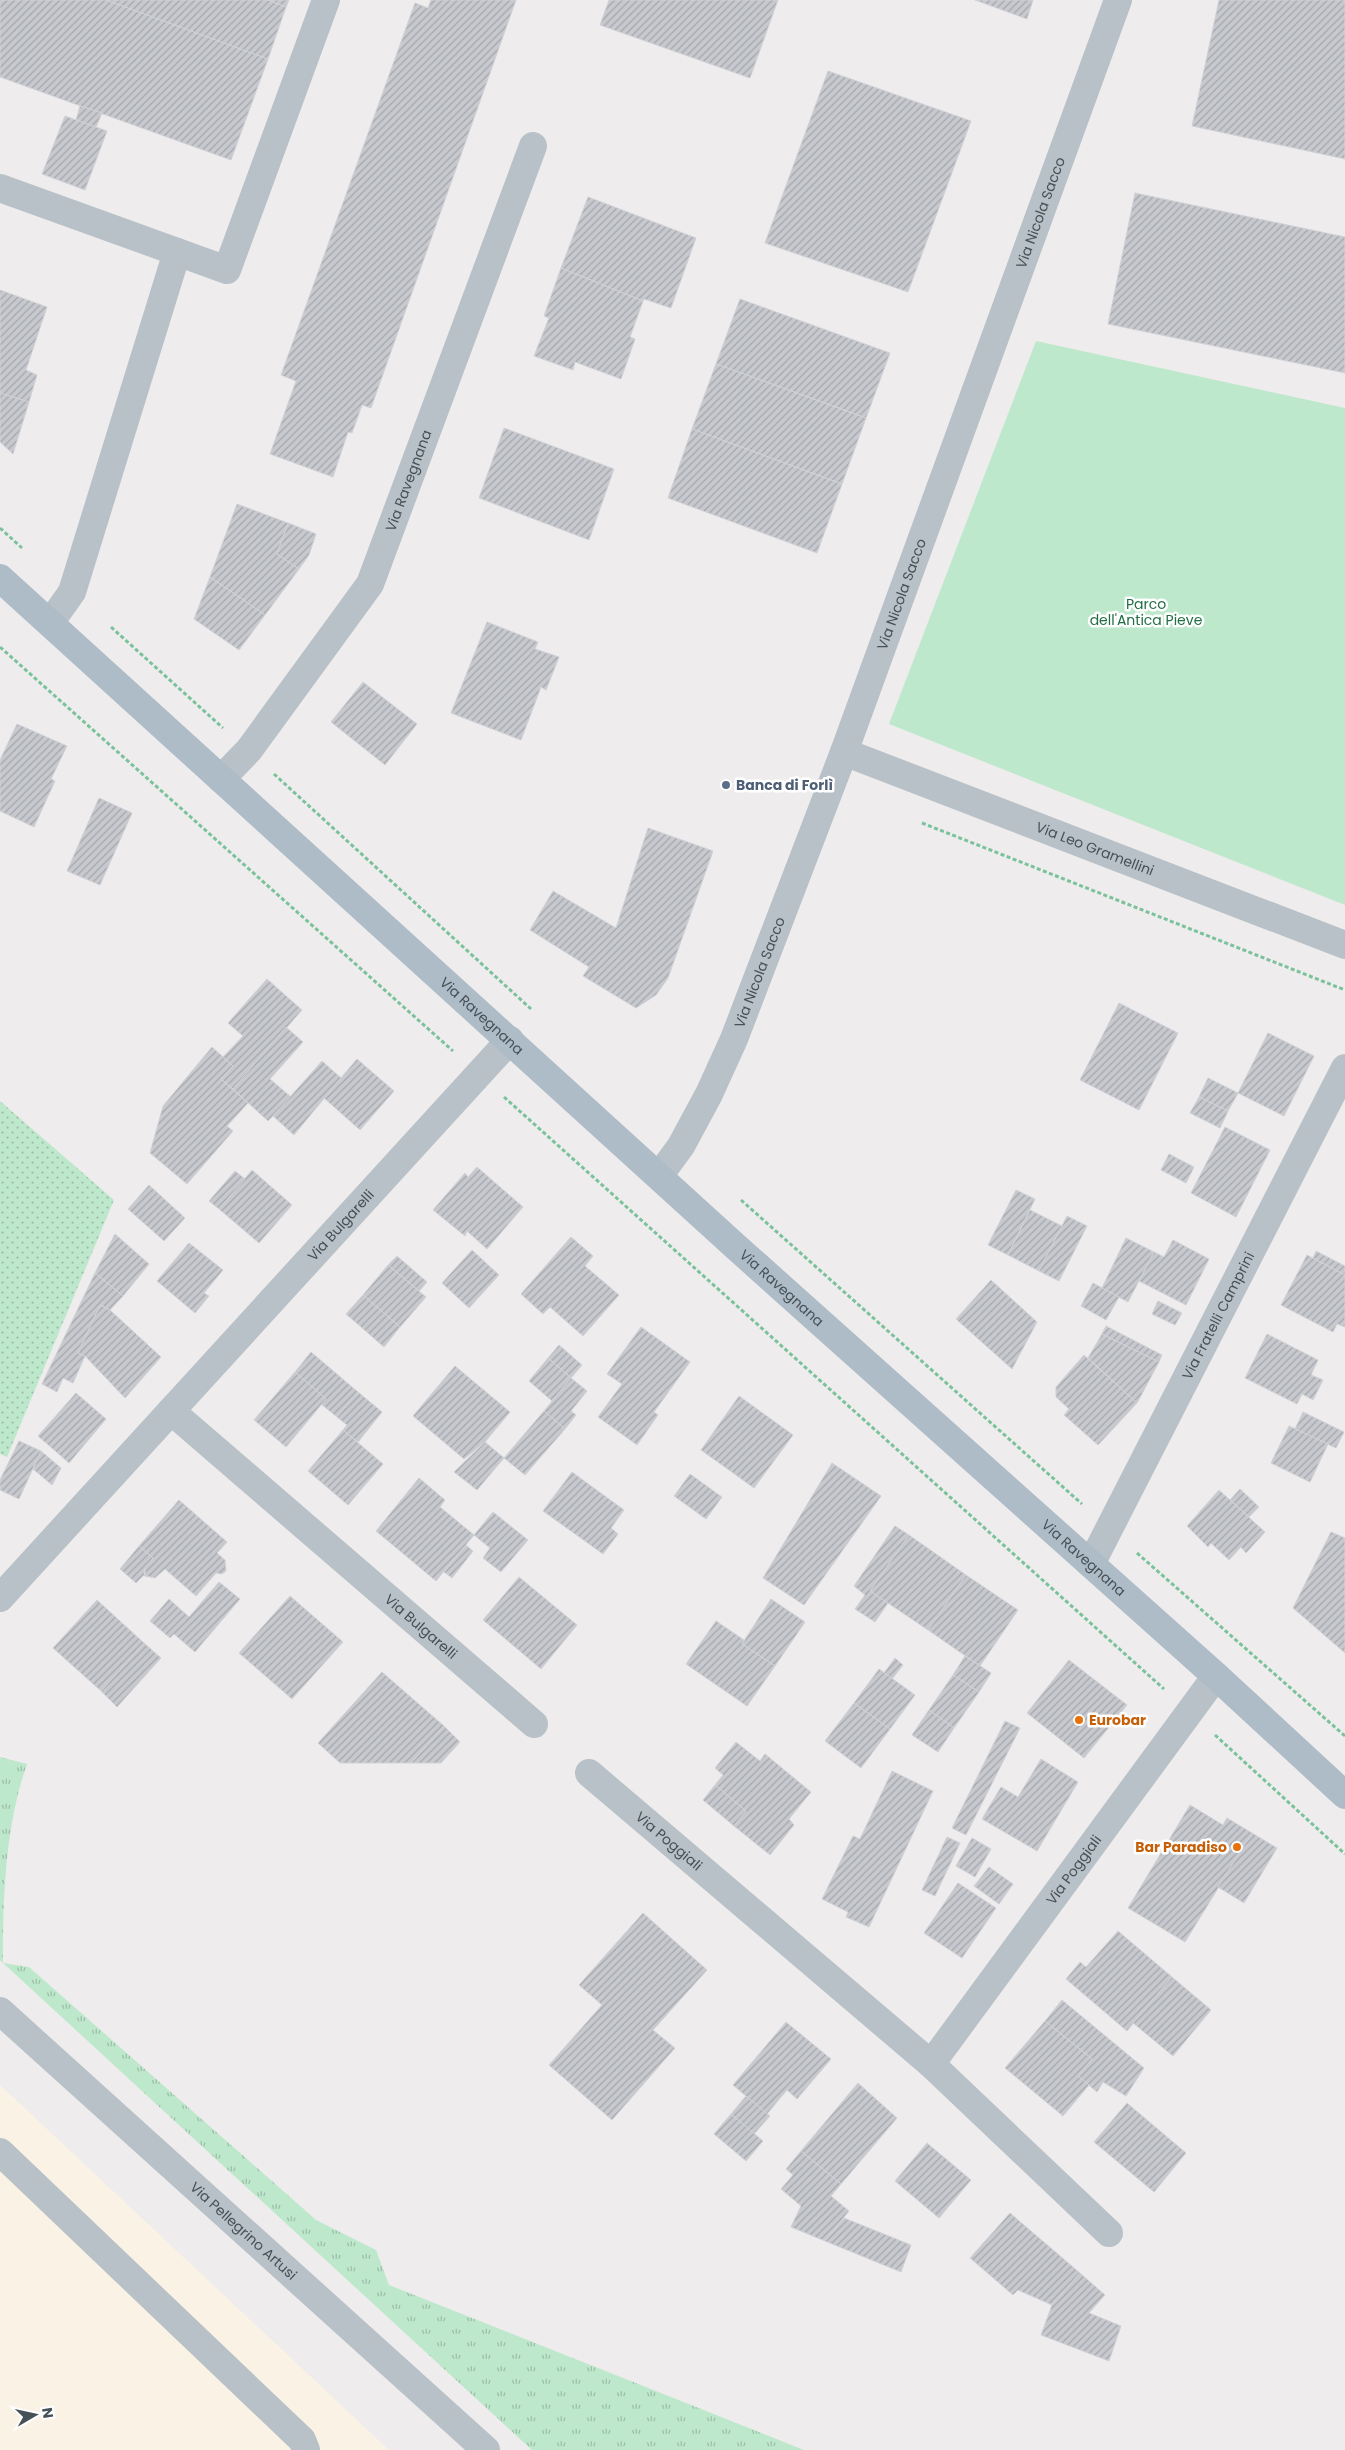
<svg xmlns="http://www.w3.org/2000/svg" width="1345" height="2450" font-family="Poppins,sans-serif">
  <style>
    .commercial { fill: #f9f2e5 }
    .grass { fill: url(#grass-tufts) }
    .park { fill: #bee8cc }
    .garden { fill: url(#garden-dots) }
    .building { fill: url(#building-hatch); stroke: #d0d2d7 }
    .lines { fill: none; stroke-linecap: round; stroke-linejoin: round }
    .path { stroke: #7ac29b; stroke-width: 3; stroke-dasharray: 4 2.5; stroke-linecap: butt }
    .minor { stroke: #b8c1c7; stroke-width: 28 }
    .major { stroke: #aebcc8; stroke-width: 28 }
    .service-dot { fill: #5c6f8a; stroke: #fff; stroke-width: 2 }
    .food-dot { fill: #e8710a; stroke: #fff; stroke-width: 2 }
    .labels { text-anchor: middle; stroke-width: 5; stroke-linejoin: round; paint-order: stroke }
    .street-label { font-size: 14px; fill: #465057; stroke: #fff }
    .park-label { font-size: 14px; fill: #216e44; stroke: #fff }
    .service-label { font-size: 14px; font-weight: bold; fill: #4e5e75; stroke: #fff; text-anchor: start }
    .food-label { font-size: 14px; font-weight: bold; fill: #c56008; stroke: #fff; text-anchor: start }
  </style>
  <defs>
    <pattern id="grass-tufts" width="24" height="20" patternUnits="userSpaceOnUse" patternTransform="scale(1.25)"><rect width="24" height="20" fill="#bee8cc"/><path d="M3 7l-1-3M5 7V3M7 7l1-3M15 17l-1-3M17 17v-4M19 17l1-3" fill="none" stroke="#9cbea8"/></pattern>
    <pattern id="garden-dots" width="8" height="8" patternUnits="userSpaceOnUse" patternTransform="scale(1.25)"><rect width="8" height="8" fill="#bee8cc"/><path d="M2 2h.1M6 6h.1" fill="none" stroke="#9cbea8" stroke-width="1.8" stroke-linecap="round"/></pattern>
    <pattern id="building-hatch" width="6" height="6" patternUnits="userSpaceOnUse" patternTransform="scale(1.25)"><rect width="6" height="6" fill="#c7c9ce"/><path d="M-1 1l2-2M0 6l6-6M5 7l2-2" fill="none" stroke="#a3a6aa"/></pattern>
  </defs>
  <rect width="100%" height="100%" fill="#eeecec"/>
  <!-- commercial -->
  <path class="commercial" d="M 0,2085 L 389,2450 L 0,2450 Z"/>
  <!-- grass -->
  <path class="grass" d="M 0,1757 L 27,1764 C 5,1827 3,1896 3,1963 L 29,1967 L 316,2220 L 376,2250 L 389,2285 L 804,2450 L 532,2450 L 3,1963 L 0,1960 Z"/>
  <!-- park -->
  <path class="park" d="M 1036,341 L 1345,408 L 1345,905 L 889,724 Z"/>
  <!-- garden -->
  <path class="garden" d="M 0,1101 L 114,1200 L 7,1457 L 0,1454 Z"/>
  <!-- building -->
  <g class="building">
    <path d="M 0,0 L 106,0 L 268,59 L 231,160 L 0,77 Z"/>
    <path d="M 106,0 L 268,0 L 286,7 L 268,59 Z"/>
    <path d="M 268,0 L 289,0 L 286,7 Z"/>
    <path d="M 431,0 L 516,0 L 371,408 L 362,405 L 352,433 L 348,432 L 333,477 L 270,454 L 296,381 L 281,375 L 415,3 L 428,8 Z"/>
    <path d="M 609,0 L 778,0 L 750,78 L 600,25 Z"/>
    <path d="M 975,0 L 1033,0 L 1027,19 Z"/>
    <path d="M 1219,0 L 1345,0 L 1345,159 L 1192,126 Z"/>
    <path d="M 828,71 L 971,121 L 908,292 L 765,243 Z"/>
    <path d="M 80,106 L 102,113 L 96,127 L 76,120 Z"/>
    <path d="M 65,116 L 107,131 L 85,190 L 42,174 Z"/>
    <path d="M 1135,193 L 1345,237 L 1345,373 L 1108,324 Z"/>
    <path d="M 588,197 L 696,238 L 671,308 L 644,299 L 643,301 L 561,268 Z"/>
    <path d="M 561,268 L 643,301 L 630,337 L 635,339 L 621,379 L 575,362 L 573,370 L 534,356 L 549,318 L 544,316 Z"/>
    <path d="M 0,290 L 47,307 L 26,370 L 37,375 L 29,402 L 0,393 Z"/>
    <path d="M 740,299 L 890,353 L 866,418 L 716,364 Z"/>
    <path d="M 716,364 L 866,418 L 842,484 L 692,429 Z"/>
    <path d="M 0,393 L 29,402 L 13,454 L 0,442 Z"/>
    <path d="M 504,428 L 614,469 L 589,540 L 479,498 Z"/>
    <path d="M 692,429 L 842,484 L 817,553 L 668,498 Z"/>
    <path d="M 237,504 L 288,523 L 277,554 L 299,569 L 265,615 L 210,577 Z"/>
    <path d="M 288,523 L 316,534 L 309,555 L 299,569 L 277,554 Z"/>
    <path d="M 210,577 L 265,615 L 239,650 L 194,619 Z"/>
    <path d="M 487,622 L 538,642 L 535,649 L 559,657 L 546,690 L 541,687 L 521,740 L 451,713 Z"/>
    <path d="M 363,682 L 417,724 L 385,765 L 331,722 Z"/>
    <path d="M 17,724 L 67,746 L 51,779 L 55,781 L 34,827 L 0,811 L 0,760 Z"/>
    <path d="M 99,798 L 132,813 L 100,885 L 67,871 Z"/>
    <path d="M 648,828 L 713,851 L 668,978 L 656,995 L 636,1008 L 583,976 L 589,967 L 530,930 L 553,891 L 616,928 Z"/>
    <path d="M 267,979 L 302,1010 L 233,1089 L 221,1079 L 233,1066 L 223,1057 L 243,1036 L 228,1023 Z"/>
    <path d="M 1119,1003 L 1178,1033 L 1139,1110 L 1080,1080 Z"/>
    <path d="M 286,1027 L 303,1042 L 270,1079 L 291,1097 L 268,1121 L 233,1089 Z"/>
    <path d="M 1268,1033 L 1314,1056 L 1284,1116 L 1238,1093 Z"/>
    <path d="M 212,1047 L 233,1066 L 221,1079 L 248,1103 L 227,1126 L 233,1131 L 187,1184 L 150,1153 L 163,1106 Z"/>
    <path d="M 357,1059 L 394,1091 L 360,1130 L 324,1098 Z"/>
    <path d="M 322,1061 L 341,1078 L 294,1135 L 273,1116 Z"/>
    <path d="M 1208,1078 L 1238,1093 L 1228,1111 L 1199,1097 Z"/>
    <path d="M 1199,1097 L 1228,1111 L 1220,1128 L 1190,1113 Z"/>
    <path d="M 1225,1127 L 1270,1150 L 1236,1217 L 1191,1193 Z"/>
    <path d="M 1169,1154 L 1194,1167 L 1186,1183 L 1161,1170 Z"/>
    <path d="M 477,1167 L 523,1207 L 487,1249 L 467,1231 L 465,1236 L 433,1210 L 465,1173 L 468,1177 Z"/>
    <path d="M 252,1170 L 292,1205 L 259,1243 L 219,1209 Z"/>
    <path d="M 235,1171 L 245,1179 L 219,1209 L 209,1201 Z"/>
    <path d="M 149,1185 L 185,1218 L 164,1241 L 128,1209 Z"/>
    <path d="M 1016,1190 L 1035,1199 L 1008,1255 L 988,1245 Z"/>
    <path d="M 1030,1210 L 1062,1226 L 1039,1271 L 1008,1255 Z"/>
    <path d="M 1067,1216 L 1087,1226 L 1059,1281 L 1039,1271 Z"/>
    <path d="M 115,1234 L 149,1264 L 123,1296 L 95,1273 Z"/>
    <path d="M 571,1237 L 593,1256 L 585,1266 L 619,1295 L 583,1336 L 550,1307 L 543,1314 L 521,1294 Z"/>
    <path d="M 1126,1238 L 1154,1252 L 1128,1302 L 1102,1288 Z"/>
    <path d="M 1173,1240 L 1209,1259 L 1186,1305 L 1139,1281 L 1154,1252 L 1164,1257 Z"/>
    <path d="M 189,1243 L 223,1270 L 204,1293 L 209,1296 L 195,1313 L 157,1281 Z"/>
    <path d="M 472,1250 L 499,1275 L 469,1308 L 442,1283 Z"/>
    <path d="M 1316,1251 L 1345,1266 L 1345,1275 L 1313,1258 Z"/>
    <path d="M 1307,1255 L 1345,1275 L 1345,1327 L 1337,1324 L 1333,1332 L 1281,1305 Z"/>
    <path d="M 397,1256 L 427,1282 L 419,1291 L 388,1265 Z"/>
    <path d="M 388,1265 L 426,1297 L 400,1327 L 363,1295 Z"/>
    <path d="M 95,1273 L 123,1296 L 110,1310 L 100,1305 L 78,1353 L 85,1356 L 73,1383 L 63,1378 L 57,1392 L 42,1384 Z"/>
    <path d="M 991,1280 L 1037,1322 L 1012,1369 L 956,1319 Z"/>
    <path d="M 1093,1283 L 1119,1297 L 1106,1320 L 1081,1306 Z"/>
    <path d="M 363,1295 L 400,1327 L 384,1347 L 346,1314 Z"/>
    <path d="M 1158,1301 L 1182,1313 L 1175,1325 L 1152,1314 Z"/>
    <path d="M 100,1305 L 110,1310 L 161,1357 L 125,1398 L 85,1356 L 78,1353 Z"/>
    <path d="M 1106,1326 L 1162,1355 L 1159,1362 L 1102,1334 Z"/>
    <path d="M 641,1327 L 690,1362 L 654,1412 L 658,1415 L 637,1445 L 598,1417 L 622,1384 L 607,1374 Z"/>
    <path d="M 1102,1334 L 1159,1362 L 1137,1403 L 1088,1358 Z"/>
    <path d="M 1267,1334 L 1318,1360 L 1311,1375 L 1323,1380 L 1313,1400 L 1302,1394 L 1297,1404 L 1245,1378 Z"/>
    <path d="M 559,1345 L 582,1365 L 571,1378 L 548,1358 Z"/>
    <path d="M 311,1352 L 358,1392 L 337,1417 L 321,1404 L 326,1399 L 295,1372 Z"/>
    <path d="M 1084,1355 L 1137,1403 L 1098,1445 L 1064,1415 L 1069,1409 L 1056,1397 L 1056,1387 Z"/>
    <path d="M 548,1358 L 571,1378 L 552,1401 L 529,1381 Z"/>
    <path d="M 455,1366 L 510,1412 L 485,1442 L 464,1459 L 413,1416 Z"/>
    <path d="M 295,1372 L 326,1399 L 286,1447 L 254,1420 Z"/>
    <path d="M 571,1378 L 587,1391 L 571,1411 L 576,1415 L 565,1429 L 544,1411 Z"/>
    <path d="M 358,1392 L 382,1412 L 358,1442 L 343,1430 L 347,1425 L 337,1417 Z"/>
    <path d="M 76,1393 L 106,1419 L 69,1463 L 38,1436 Z"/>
    <path d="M 739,1396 L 793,1435 L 754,1488 L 701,1450 Z"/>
    <path d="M 544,1411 L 565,1429 L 525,1475 L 504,1458 Z"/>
    <path d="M 1303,1412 L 1344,1432 L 1336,1448 L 1295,1429 Z"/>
    <path d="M 1289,1426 L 1328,1444 L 1310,1482 L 1271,1463 Z"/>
    <path d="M 343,1430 L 383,1464 L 348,1505 L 308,1471 Z"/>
    <path d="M 19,1441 L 41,1451 L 19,1499 L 0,1490 L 0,1480 Z"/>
    <path d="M 485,1442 L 504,1458 L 477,1490 L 454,1472 Z"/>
    <path d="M 41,1451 L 61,1468 L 52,1485 L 33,1469 Z"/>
    <path d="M 832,1463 L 881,1496 L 804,1605 L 763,1578 Z"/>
    <path d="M 572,1472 L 624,1510 L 611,1528 L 618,1534 L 603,1554 L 543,1511 Z"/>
    <path d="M 690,1474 L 722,1497 L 706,1519 L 674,1496 Z"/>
    <path d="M 419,1478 L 445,1500 L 440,1507 L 474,1535 L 436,1581 L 376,1531 Z"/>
    <path d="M 1240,1489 L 1259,1507 L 1249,1517 L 1230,1500 Z"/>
    <path d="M 1219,1490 L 1265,1532 L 1246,1553 L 1241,1547 L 1229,1560 L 1211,1543 L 1208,1547 L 1187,1526 Z"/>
    <path d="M 179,1500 L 227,1542 L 217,1553 L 225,1560 L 226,1571 L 222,1574 L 216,1573 L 196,1596 L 165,1569 L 155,1578 L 145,1576 L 145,1568 L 153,1558 L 139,1546 Z"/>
    <path d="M 493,1512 L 528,1540 L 501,1572 L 483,1558 L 490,1548 L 474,1535 Z"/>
    <path d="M 895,1526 L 909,1535 L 870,1591 L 888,1603 L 875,1622 L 855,1609 L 865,1595 L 854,1586 Z"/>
    <path d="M 1331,1532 L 1345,1538 L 1345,1653 L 1293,1608 Z"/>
    <path d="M 909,1535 L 966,1575 L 928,1630 L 870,1591 Z"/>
    <path d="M 466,1545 L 473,1551 L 452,1578 L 444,1572 Z"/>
    <path d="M 139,1546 L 153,1558 L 145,1568 L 144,1574 L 147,1577 L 144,1575 L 136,1583 L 120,1569 Z"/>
    <path d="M 966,1575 L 1018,1610 L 980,1666 L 928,1630 Z"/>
    <path d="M 519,1577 L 577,1625 L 541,1669 L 483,1620 Z"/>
    <path d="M 219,1582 L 240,1599 L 195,1652 L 174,1634 L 170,1638 L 150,1621 L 169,1599 L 189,1617 Z"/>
    <path d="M 290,1596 L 343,1642 L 292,1699 L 239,1653 Z"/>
    <path d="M 771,1599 L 805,1622 L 775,1666 L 742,1644 Z"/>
    <path d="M 97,1600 L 144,1643 L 101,1691 L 53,1648 Z"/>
    <path d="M 716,1621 L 744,1640 L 742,1644 L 775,1666 L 747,1706 L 686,1664 Z"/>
    <path d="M 144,1643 L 161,1658 L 117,1707 L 101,1691 Z"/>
    <path d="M 965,1656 L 991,1673 L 979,1692 L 953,1675 Z"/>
    <path d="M 895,1658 L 903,1665 L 892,1679 L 884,1673 Z"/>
    <path d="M 1069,1660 L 1127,1705 L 1084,1758 L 1027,1713 Z"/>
    <path d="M 879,1669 L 915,1695 L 890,1729 L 854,1703 Z"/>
    <path d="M 382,1672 L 444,1726 L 411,1763 L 340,1763 L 318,1743 Z"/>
    <path d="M 953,1675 L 979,1692 L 954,1728 L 929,1710 Z"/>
    <path d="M 854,1703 L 890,1729 L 861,1768 L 825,1741 Z"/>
    <path d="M 929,1710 L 954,1728 L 938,1752 L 912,1735 Z"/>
    <path d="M 1005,1721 L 1020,1728 L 966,1835 L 952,1828 Z"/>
    <path d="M 444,1726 L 460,1742 L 441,1763 L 411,1763 Z"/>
    <path d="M 736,1742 L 760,1761 L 765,1754 L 811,1792 L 789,1819 L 794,1825 L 770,1855 L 734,1826 L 746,1811 L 715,1785 L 723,1775 L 715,1768 Z"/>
    <path d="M 1041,1759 L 1078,1782 L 1037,1851 L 982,1819 L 1001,1787 L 1018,1797 Z"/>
    <path d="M 892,1771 L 933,1791 L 869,1927 L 846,1917 L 848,1912 L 822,1899 L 853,1836 L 860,1839 Z"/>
    <path d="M 715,1785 L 746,1811 L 734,1826 L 703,1800 Z"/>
    <path d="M 1190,1805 L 1223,1825 L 1227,1818 L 1252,1833 L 1185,1942 L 1128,1908 Z"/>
    <path d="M 1252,1833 L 1277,1848 L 1244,1903 L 1218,1887 Z"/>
    <path d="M 947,1837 L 960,1843 L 935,1896 L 922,1890 Z"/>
    <path d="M 972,1838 L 991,1849 L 975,1877 L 956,1866 Z"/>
    <path d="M 989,1867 L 1013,1884 L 999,1904 L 974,1886 Z"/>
    <path d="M 958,1883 L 996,1908 L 962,1958 L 924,1933 Z"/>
    <path d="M 643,1913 L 707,1970 L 653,2030 L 675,2048 L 612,2120 L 549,2065 L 602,2005 L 579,1985 Z"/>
    <path d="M 1118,1931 L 1172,1977 L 1127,2031 L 1066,1979 L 1080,1962 L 1086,1967 Z"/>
    <path d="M 1172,1977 L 1211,2010 L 1173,2056 L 1133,2023 Z"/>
    <path d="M 1062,2000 L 1144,2068 L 1126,2096 L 1103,2082 L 1097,2092 L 1078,2076 L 1092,2059 L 1045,2021 Z"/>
    <path d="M 1045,2021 L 1092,2059 L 1078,2076 L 1089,2085 L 1063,2116 L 1005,2068 Z"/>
    <path d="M 786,2022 L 831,2059 L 797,2099 L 787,2090 L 767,2114 L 733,2085 Z"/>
    <path d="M 858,2083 L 897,2118 L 841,2184 L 801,2151 Z"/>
    <path d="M 746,2096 L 770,2116 L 754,2134 L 731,2114 Z"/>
    <path d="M 1127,2103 L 1186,2153 L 1154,2192 L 1094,2142 Z"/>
    <path d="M 731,2114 L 763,2141 L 746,2161 L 714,2134 Z"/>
    <path d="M 927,2143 L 971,2180 L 939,2218 L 895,2181 Z"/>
    <path d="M 801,2151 L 841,2184 L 831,2196 L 849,2211 L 825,2241 L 791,2227 L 801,2206 L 781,2189 L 793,2175 L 786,2169 Z"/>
    <path d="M 1010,2213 L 1080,2273 L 1052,2305 L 1018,2290 L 1013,2295 L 970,2258 Z"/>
    <path d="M 844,2218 L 911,2245 L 901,2272 L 825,2241 Z"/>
    <path d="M 1080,2273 L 1105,2295 L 1089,2313 L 1121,2326 L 1109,2361 L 1041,2335 L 1052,2305 Z"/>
  </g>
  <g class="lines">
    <!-- path -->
    <g class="path">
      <path d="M 0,528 L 22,548"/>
      <path d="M 111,627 L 223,728"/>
      <path d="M 0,647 L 453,1051"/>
      <path d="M 274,774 L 531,1009"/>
      <path d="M 922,823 L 1345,990"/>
      <path d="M 504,1097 L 1164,1689"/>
      <path d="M 741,1200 L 1082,1504"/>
      <path d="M 1137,1553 L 1345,1736"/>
      <path d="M 1215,1735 L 1345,1854"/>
    </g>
    <!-- minor -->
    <g class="minor">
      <path d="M 0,188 L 227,270 L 326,0"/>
      <path d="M 50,623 L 72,592 L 177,252"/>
      <path id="s1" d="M 844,752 L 1345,945"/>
      <path id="s2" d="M 221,779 L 249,750 L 370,584 L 533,146"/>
      <path id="s3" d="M 659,1176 L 681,1146 L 709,1094 L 734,1039 L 844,752 L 1118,0"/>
      <path id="s4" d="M 171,1411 L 534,1724"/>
      <path id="s5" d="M 1091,1564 L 1345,1068"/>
      <path id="s6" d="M 0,1598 L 510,1040"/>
      <path id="s7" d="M 589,1773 L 931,2064 L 1216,1676"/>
      <path id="s8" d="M 0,2011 L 486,2450"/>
      <path d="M 931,2064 L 1109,2233"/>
      <path d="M 0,2152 L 302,2440 L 306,2450"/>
    </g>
    <!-- major -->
    <path class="major" id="s9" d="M 0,578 L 735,1246 L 1216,1676 L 1345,1795"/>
  </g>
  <!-- markers -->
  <circle class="service-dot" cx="726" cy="785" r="5"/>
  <g class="food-dot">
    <circle cx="1079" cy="1720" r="5"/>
    <circle cx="1237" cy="1847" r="5"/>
  </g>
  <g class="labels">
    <!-- street labels -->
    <g class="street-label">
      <text dy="5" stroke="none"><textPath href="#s3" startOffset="1038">Via Nicola Sacco</textPath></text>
      <text dy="5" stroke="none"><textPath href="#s2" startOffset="356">Via Ravegnana</textPath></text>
      <text dy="5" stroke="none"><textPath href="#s3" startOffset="632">Via Nicola Sacco</textPath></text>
      <text dy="5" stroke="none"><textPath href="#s1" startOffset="269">Via Leo Gramellini</textPath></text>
      <text dy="5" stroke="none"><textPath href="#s3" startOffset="228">Via Nicola Sacco</textPath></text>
      <text dy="5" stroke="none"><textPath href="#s9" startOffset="651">Via Ravegnana</textPath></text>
      <text dy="5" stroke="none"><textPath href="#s6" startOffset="505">Via Bulgarelli</textPath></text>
      <text dy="5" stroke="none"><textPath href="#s9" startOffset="1056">Via Ravegnana</textPath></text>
      <text dy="5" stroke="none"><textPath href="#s5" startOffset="279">Via Fratelli Camprini</textPath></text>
      <text dy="5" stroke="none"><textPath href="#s9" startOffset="1461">Via Ravegnana</textPath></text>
      <text dy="5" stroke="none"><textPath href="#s4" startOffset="330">Via Bulgarelli</textPath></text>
      <text dy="5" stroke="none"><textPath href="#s7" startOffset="105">Via Poggiali</textPath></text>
      <text dy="5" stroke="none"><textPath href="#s7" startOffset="690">Via Poggiali</textPath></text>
      <text dy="5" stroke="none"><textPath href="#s8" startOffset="328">Via Pellegrino Artusi</textPath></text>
    </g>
    <!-- park labels -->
    <g class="park-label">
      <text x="1146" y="609">Parco<tspan x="1146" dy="16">dell'Antica Pieve</tspan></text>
    </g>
    <!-- service labels -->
    <g class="service-label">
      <text x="736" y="790">Banca di Forlì</text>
    </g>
    <!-- food labels -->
    <g class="food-label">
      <text x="1089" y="1725">Eurobar</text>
      <text x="1227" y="1852" text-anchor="end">Bar Paradiso</text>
    </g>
  </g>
  <!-- north arrow -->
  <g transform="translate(35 2415) rotate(81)" stroke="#ffffff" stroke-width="4" paint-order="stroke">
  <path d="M0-4L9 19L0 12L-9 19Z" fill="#465057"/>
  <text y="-8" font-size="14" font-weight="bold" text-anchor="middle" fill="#465057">N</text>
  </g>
</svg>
